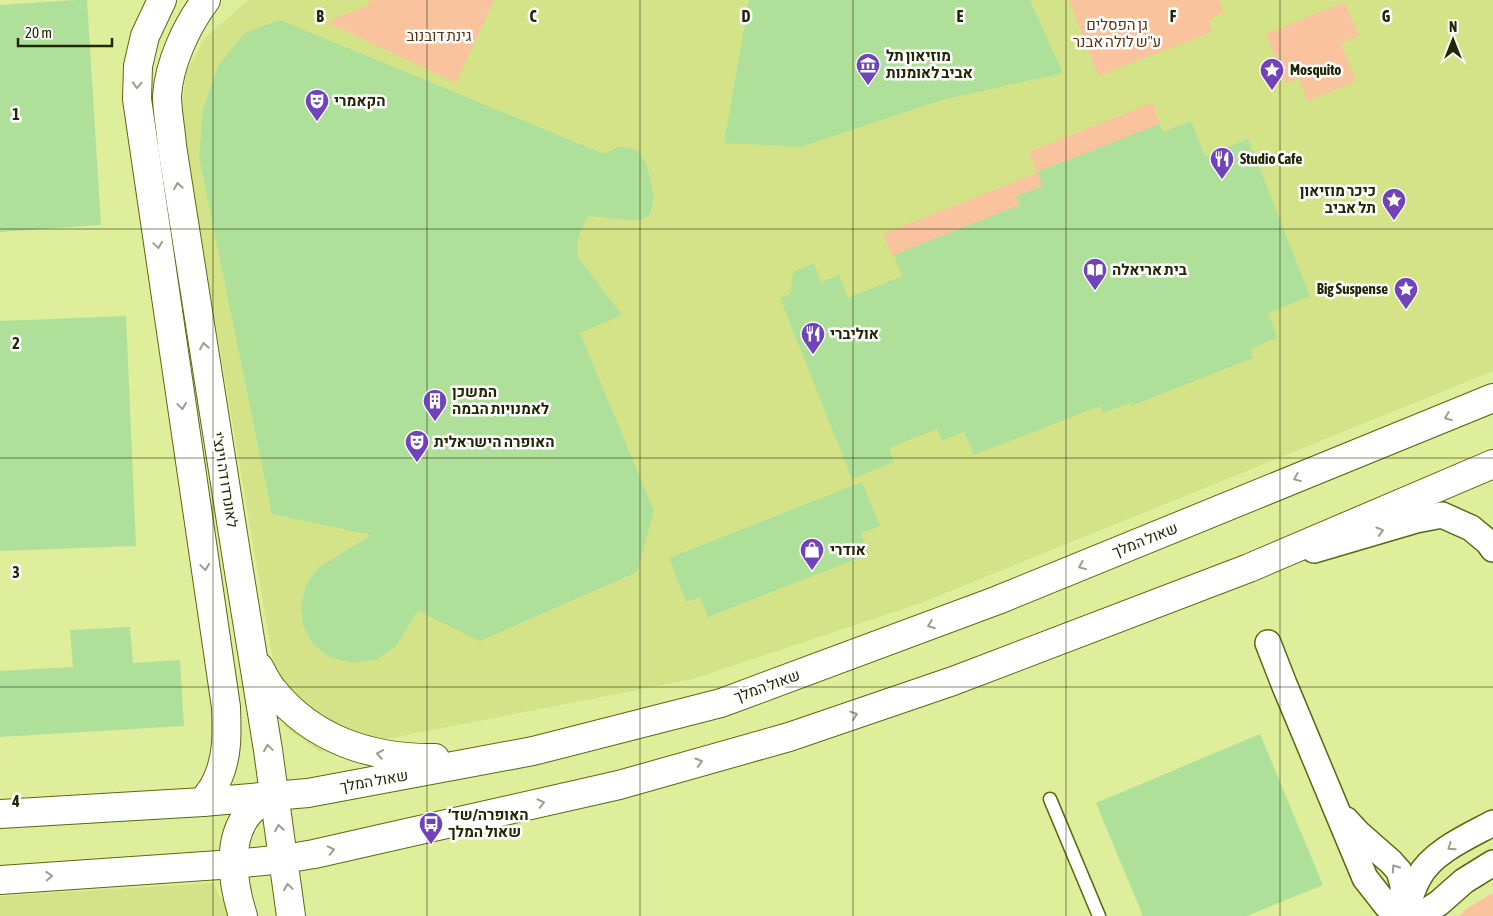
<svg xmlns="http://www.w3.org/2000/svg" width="1493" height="916" font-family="'Asap Condensed',Heebo,sans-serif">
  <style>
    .built { fill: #d4e387 }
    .green { fill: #f9c39d }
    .building { fill: #afe09a }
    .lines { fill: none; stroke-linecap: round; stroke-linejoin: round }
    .service-casing { stroke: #5d670e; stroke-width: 15 }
    .minor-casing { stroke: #5d670e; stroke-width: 28 }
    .tertiary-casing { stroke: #5d670e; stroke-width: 30 }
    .service { stroke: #fff; stroke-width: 12 }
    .minor { stroke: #fff; stroke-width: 25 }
    .tertiary { stroke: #fff; stroke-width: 28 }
    .oneway { stroke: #9b9d8e }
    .grid { fill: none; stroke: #212603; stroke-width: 1; stroke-opacity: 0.55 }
    .labels { text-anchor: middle; stroke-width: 5; stroke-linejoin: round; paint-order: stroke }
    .park-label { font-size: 15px; fill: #5b3211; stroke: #fff }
    .poi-label { font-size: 15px; font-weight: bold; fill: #212603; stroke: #fff; text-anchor: start }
    .street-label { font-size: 15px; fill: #212603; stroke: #fff }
    .grid-label { font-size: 16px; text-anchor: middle; font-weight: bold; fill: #212603; stroke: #fff; stroke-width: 5; stroke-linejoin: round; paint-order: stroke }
  </style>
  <rect width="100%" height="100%" fill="#dfee9a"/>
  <!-- built -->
  <g class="built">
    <path d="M 248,0 L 1493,0 L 1493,371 L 921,603 L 693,679 L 320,752 L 285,727 L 264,609 L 181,118 L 186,72 L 205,38 Z"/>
    <path d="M 213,883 L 230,916 L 0,916 L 0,896 Z"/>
  </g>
  <!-- green -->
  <g class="green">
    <path d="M 370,0 L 494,0 L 456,83 L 327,22 L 368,5 Z"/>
    <path d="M 1069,0 L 1219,0 L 1224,13 L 1208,20 L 1212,32 L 1098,76 Z"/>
    <path d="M 1345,2 L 1359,36 L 1341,43 L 1356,81 L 1308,101 L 1299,78 L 1286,83 L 1266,34 Z"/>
    <path d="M 1152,103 L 1160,124 L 1038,172 L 1043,186 L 1016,196 L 1020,205 L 892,256 L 883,234 L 1037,173 L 1029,152 Z"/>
    <path d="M 1493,893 L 1493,916 L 1459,916 L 1467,908 Z"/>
  </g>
  <!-- building -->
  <g class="building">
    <path d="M 76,0 L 87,0 L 101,225 L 0,232 L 0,5 Z"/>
    <path d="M 749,0 L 1030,0 L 1063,73 L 942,100 L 801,147 L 724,143 Z"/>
    <path d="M 280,20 L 604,154 L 618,147 L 628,147 L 636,150 L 646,163 L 654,195 L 652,207 L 649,216 L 642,219 L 627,220 L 588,216 L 580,233 L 577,244 L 578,257 L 622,315 L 580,333 L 654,511 L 637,572 L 480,641 L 418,611 L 396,646 L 376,660 L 352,663 L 329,657 L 313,644 L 303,625 L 301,605 L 306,585 L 318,568 L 371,535 L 272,514 L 199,157 L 203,109 L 219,64 L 246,32 Z"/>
    <path d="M 1191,121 L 1205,156 L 1248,139 L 1260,169 L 1310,296 L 1268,313 L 1277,338 L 1250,349 L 1253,358 L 1131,406 L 1130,403 L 1103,413 L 1100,406 L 974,455 L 964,432 L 942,441 L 937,429 L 889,448 L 894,462 L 852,479 L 780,298 L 790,294 L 793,272 L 814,263 L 821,282 L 839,275 L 848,298 L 902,276 L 894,255 L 1020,205 L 1016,196 L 1043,186 L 1037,172 L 1160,124 L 1163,132 Z"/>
    <path d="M 126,316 L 136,546 L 0,551 L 0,321 Z"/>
    <path d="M 862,482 L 880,526 L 861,533 L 869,554 L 708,617 L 700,597 L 686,602 L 669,558 Z"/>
    <path d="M 130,627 L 133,663 L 180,660 L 184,726 L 0,737 L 0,671 L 73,667 L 70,630 Z"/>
    <path d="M 1260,734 L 1323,885 L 1247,916 L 1143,916 L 1096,803 Z"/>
  </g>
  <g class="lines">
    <defs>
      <path id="service" d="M 1050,799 L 1099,916"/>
      <g id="minor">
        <path d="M 1314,550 L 1416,520 L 1442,515 L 1471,528 L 1488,542 L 1493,549"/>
        <path d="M 1268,643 L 1284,684 L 1365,878 L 1387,906 L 1403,915 L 1424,913 L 1439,903 L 1464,881 L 1493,863"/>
        <path d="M 1346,820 L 1358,833 L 1391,862 L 1399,871 L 1403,885 L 1403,909"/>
        <path d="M 1402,916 C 1409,904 1412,889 1419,877 C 1432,852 1469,836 1493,823"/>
      </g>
      <g id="tertiary">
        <path d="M 162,0 L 145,36 L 138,66 L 137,99 L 226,707 C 227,733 228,758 216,782 C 213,789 207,796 203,802"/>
        <path d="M 206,0 C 187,25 169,63 167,96 C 167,112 171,130 172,146 L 236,553 L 268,750 L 291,916"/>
        <path d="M 259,667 C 263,674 267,683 273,690 C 313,740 372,759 435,758"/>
        <path d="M 0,814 L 203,802 L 308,793 L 533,751 L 721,703 L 998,600 L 1493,398"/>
        <path d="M 0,880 L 234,864 L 284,859 L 314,854 L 619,785 L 789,737 L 953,681 L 1249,568 L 1493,464"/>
        <path d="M 243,916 C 233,885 226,841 248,814 C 255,805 265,801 274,797"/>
      </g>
    </defs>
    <!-- service casing -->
    <use href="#service" class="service-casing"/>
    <!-- minor casing -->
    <use href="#minor" class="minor-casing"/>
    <!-- tertiary casing -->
    <use href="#tertiary" class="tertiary-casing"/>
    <!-- service -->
    <use href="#service" class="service"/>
    <!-- minor -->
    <use href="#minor" class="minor"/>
    <!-- tertiary -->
    <use href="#tertiary" class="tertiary"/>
  </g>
  <!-- one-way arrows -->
  <defs><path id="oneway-chevron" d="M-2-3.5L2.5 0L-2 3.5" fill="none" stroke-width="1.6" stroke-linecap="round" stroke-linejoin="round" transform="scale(1.25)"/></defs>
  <g class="oneway">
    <use href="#oneway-chevron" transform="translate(137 85) rotate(93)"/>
    <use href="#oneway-chevron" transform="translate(178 186) rotate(-99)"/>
    <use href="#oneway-chevron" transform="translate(158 245) rotate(82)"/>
    <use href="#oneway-chevron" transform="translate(204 346) rotate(-99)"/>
    <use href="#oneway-chevron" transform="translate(182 406) rotate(82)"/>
    <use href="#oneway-chevron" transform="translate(1448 417) rotate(158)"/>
    <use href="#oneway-chevron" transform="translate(1297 478) rotate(158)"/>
    <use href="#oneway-chevron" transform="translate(1380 531) rotate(-17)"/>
    <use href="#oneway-chevron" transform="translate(1082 566) rotate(158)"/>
    <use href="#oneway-chevron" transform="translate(205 567) rotate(82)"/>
    <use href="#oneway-chevron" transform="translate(931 625) rotate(160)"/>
    <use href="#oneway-chevron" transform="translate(854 715) rotate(-19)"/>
    <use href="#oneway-chevron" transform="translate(268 748) rotate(-98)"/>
    <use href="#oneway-chevron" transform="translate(380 754) rotate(-170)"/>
    <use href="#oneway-chevron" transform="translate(699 762) rotate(-16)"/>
    <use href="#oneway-chevron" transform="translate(541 803) rotate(-13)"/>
    <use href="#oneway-chevron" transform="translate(279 828) rotate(-99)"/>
    <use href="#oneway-chevron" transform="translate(1451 847) rotate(145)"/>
    <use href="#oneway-chevron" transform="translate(331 850) rotate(-13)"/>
    <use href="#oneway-chevron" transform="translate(1395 868) rotate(-125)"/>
    <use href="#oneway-chevron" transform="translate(49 876) rotate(-4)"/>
    <use href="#oneway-chevron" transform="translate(288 887) rotate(-98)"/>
  </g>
  <!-- grid -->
  <path class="grid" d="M 213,0 L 213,916M 427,0 L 427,916M 640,0 L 640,916M 853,0 L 853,916M 1066,0 L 1066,916M 1280,0 L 1280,916M 0,229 L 1493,229M 0,458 L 1493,458M 0,687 L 1493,687"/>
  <!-- icons -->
  <defs>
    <symbol id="museum-pin" viewBox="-11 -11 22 30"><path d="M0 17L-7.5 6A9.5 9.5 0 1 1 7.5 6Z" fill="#7043bb" stroke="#fff"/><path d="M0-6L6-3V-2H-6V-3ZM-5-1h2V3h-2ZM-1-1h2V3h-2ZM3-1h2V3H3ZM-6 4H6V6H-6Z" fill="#fff"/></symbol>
    <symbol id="sight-pin" viewBox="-11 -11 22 30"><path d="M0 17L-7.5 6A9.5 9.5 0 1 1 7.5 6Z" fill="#7043bb" stroke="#fff"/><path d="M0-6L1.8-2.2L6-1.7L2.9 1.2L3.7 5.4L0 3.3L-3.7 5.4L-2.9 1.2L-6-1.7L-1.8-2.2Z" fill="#fff"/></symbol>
    <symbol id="theatre-pin" viewBox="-11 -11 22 30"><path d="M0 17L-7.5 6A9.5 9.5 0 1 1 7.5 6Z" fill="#7043bb" stroke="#fff"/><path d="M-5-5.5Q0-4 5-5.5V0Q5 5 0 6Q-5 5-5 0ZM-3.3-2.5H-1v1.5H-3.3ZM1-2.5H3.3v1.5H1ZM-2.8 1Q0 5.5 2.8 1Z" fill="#fff"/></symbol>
    <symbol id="restaurant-pin" viewBox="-11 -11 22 30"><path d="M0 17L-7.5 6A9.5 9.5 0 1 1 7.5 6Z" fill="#7043bb" stroke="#fff"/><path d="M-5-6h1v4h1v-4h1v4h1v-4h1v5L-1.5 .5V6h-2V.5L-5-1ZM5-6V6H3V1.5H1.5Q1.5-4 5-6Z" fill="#fff"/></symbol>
    <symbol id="library-pin" viewBox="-11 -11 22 30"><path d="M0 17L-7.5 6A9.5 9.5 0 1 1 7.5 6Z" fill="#7043bb" stroke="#fff"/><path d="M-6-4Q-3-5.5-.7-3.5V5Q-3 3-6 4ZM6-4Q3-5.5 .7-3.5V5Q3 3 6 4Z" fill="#fff"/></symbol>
    <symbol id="building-pin" viewBox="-11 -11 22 30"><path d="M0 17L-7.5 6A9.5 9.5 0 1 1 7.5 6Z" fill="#7043bb" stroke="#fff"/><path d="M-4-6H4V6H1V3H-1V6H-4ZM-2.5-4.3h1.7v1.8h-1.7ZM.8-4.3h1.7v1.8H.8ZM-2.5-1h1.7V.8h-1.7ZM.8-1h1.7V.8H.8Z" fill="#fff"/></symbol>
    <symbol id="shop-pin" viewBox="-11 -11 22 30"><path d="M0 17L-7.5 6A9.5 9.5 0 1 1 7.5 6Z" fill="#7043bb" stroke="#fff"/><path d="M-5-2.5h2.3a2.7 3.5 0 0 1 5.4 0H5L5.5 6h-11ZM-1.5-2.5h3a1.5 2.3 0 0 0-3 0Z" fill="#fff"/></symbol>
    <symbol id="bus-pin" viewBox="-11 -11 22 30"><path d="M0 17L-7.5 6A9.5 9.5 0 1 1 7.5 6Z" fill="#7043bb" stroke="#fff"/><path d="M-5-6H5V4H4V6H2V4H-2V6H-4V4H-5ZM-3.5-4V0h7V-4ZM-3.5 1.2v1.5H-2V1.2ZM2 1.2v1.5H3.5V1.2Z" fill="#fff"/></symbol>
  </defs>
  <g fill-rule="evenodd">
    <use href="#museum-pin" x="854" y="51" width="28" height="38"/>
    <use href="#sight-pin" x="1258" y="56" width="28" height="38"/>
    <use href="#theatre-pin" x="303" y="87" width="28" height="38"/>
    <use href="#restaurant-pin" x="1208" y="145" width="28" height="38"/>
    <use href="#sight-pin" x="1380" y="186" width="28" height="38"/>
    <use href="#library-pin" x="1081" y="256" width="28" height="38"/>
    <use href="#sight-pin" x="1392" y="275" width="28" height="38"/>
    <use href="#restaurant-pin" x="799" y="320" width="28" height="38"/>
    <use href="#building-pin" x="421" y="387" width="28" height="38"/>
    <use href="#theatre-pin" x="403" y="428" width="28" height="38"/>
    <use href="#shop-pin" x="798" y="536" width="28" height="38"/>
    <use href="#bus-pin" x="417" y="810" width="28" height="38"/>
  </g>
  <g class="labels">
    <!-- park labels -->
    <g class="park-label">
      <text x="1117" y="30">גן הפסלים<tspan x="1117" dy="17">ע"ש לולה אבנר</tspan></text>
      <text x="439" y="41">גינת דובנוב</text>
    </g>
    <!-- poi labels -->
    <g class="poi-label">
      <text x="886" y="61">מוזיאון תל<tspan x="886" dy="17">אביב לאומנות</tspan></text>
      <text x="1290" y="75">Mosquito</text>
      <text x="334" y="106">הקאמרי</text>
      <text x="1240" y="164">Studio Cafe</text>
      <text x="1376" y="196" text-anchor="end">כיכר מוזיאון<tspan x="1376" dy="17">תל אביב</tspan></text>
      <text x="1112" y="275">בית אריאלה</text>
      <text x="1388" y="294" text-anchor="end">Big Suspense</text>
      <text x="830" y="339">אוליברי</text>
      <text x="452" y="397">המשכן<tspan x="452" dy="17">לאמנויות הבמה</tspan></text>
      <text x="434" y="447">האופרה הישראלית</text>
      <text x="830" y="555">אודרי</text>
      <text x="448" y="820">האופרה/שד׳<tspan x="448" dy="17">שאול המלך</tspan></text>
    </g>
    <!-- street labels -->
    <g class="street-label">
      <text transform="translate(225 480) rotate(81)" y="5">לאונרדו דה וינצ'י</text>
      <text transform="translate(1145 540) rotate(-22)" y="5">שאול המלך</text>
      <text transform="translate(767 686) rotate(-20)" y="5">שאול המלך</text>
      <text transform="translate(374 781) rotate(-10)" y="5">שאול המלך</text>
    </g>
  </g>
  <g class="grid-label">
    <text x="320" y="22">B</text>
    <text x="533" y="22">C</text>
    <text x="746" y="22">D</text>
    <text x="960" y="22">E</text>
    <text x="1173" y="22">F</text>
    <text x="1386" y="22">G</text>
    <text x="16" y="120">1</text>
    <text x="16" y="349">2</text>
    <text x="16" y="578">3</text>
    <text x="16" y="807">4</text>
  </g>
  <!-- north arrow -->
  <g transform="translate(1453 40)" stroke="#ffffff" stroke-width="4" paint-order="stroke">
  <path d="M0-4L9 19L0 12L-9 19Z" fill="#212603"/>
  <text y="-8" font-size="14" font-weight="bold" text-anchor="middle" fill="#212603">N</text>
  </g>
  <!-- scale -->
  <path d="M18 38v8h94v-8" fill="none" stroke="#212603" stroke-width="2.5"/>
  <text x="25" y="38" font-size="15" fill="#212603" stroke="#ffffff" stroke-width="4" paint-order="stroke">20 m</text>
</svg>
